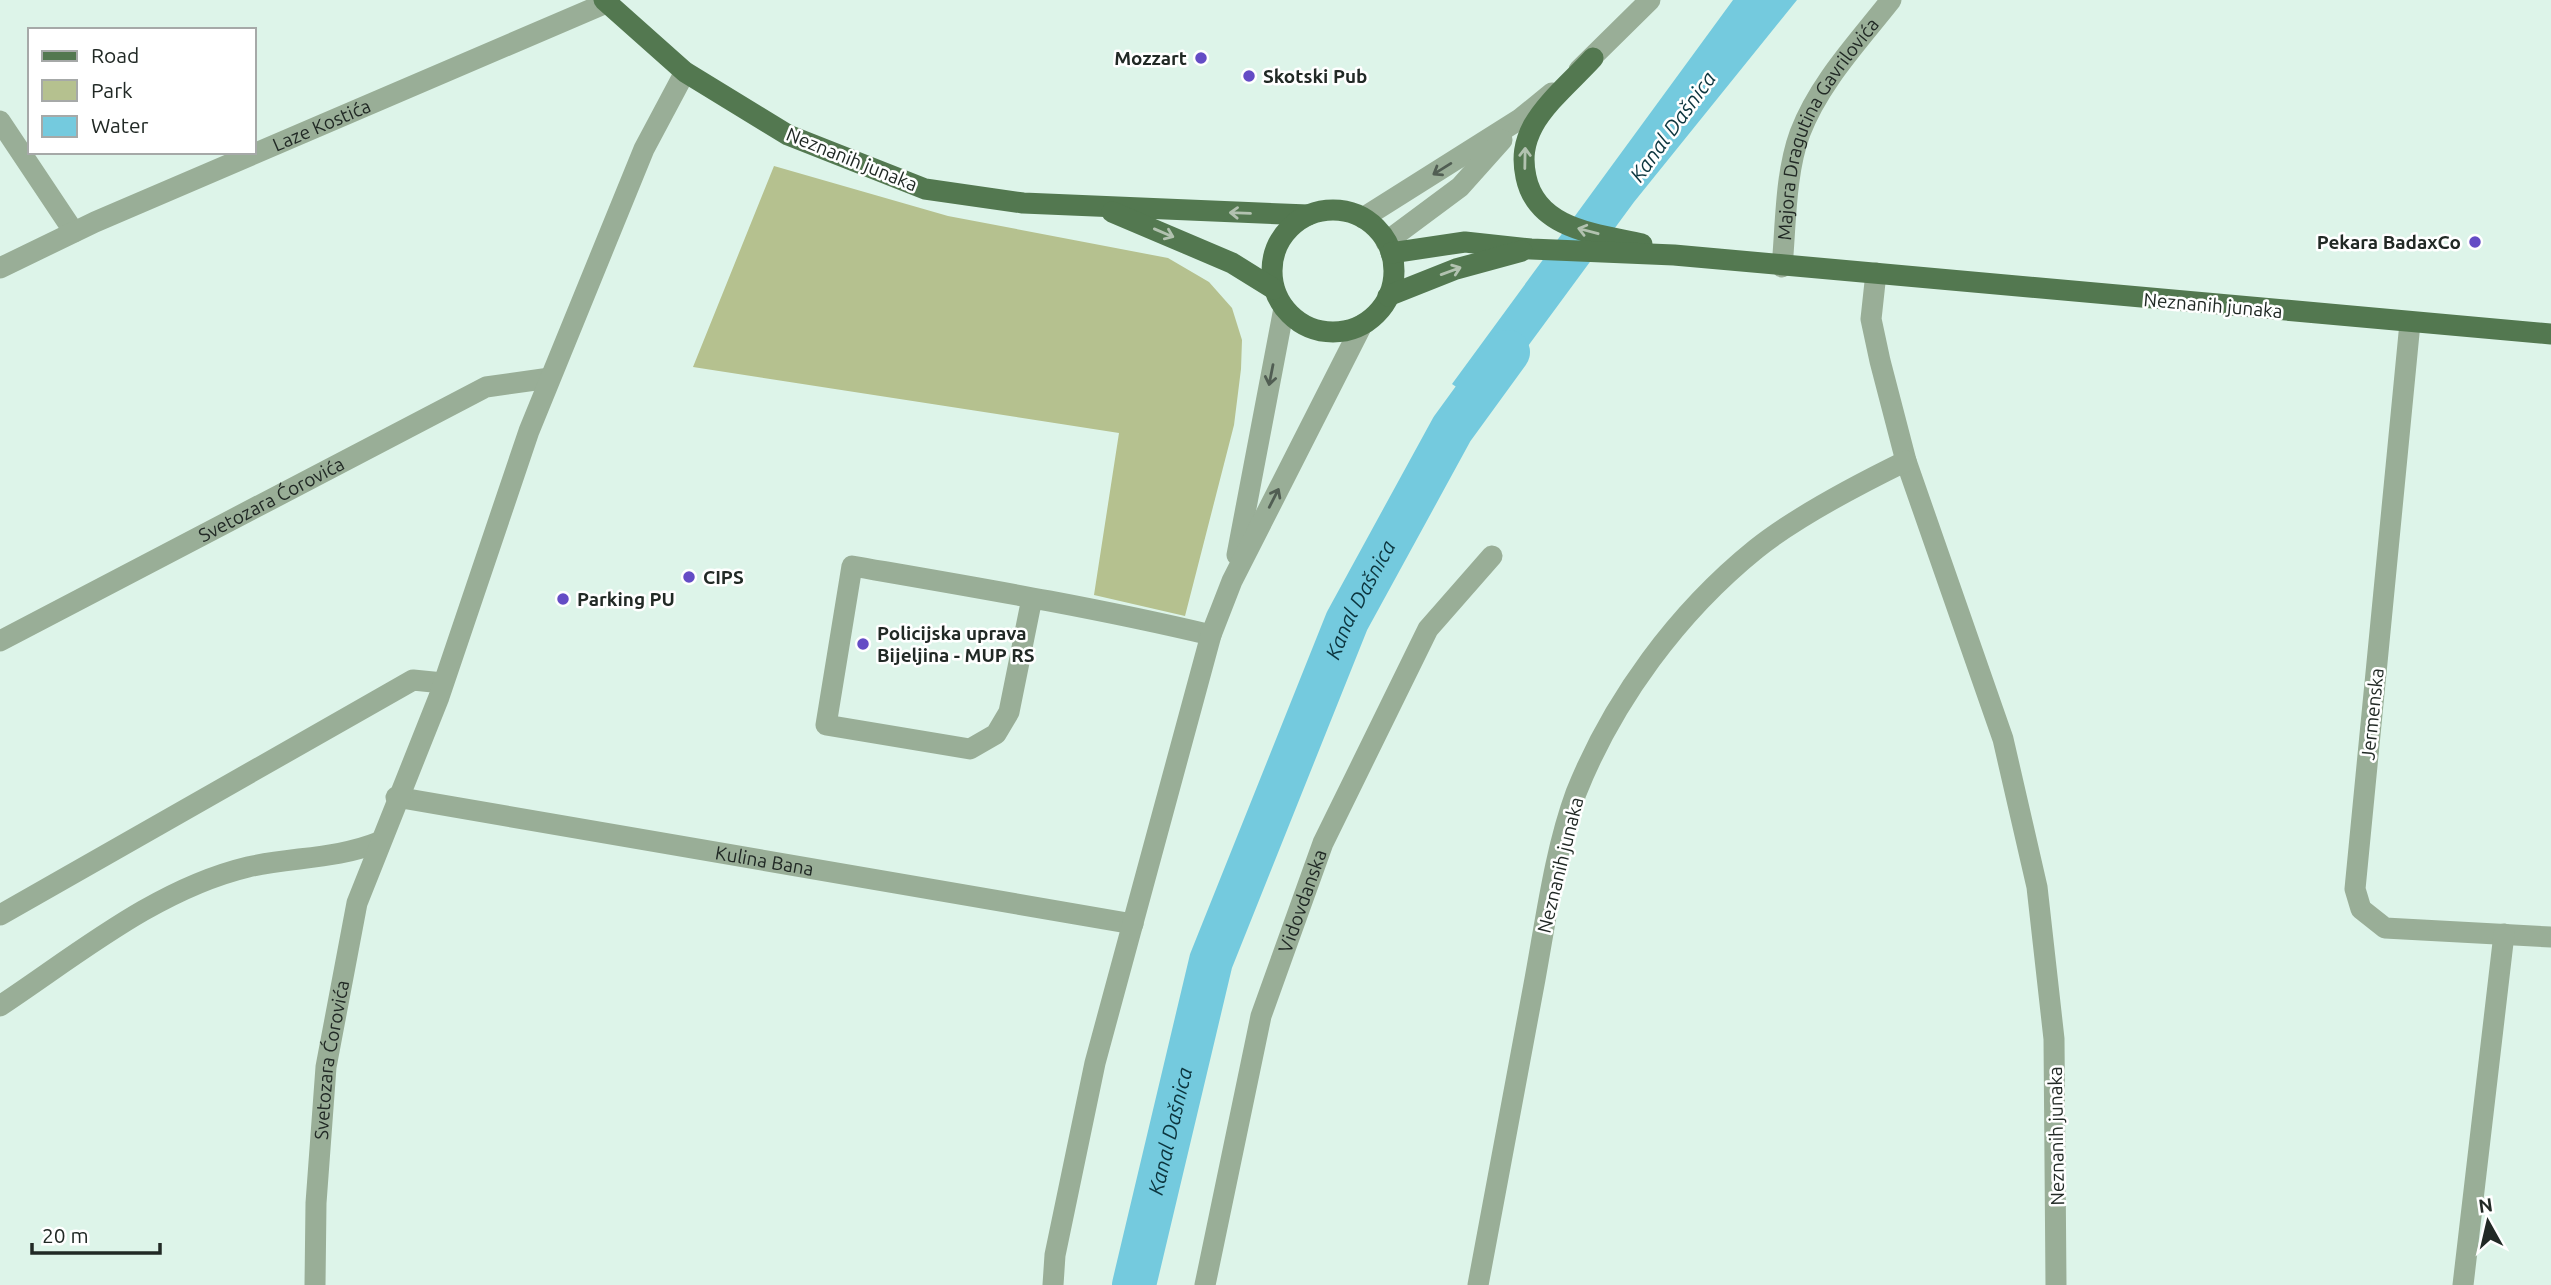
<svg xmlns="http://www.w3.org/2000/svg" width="2551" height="1285" font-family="Ubuntu,sans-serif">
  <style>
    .green { fill: #b5c18f }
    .water { fill: #74cade }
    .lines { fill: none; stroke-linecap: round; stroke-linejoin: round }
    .canal { stroke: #74cade; stroke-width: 44 }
    .minor { stroke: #99ae97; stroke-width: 21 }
    .major { stroke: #537850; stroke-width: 21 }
    .oneway { stroke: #b2c2b0 }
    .oneway2 { stroke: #515e53 }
    .poi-dot { fill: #644cc5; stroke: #fff; stroke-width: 2.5 }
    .labels { text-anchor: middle; stroke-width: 5; stroke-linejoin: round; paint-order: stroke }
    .poi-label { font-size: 19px; font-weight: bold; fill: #212925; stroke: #fff; text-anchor: start }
    .street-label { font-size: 19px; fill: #212925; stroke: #fff }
    .water-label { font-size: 21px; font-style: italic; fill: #0c353e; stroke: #fff }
  </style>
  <rect width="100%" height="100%" fill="#ddf4e9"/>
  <!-- green -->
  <path class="green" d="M 774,166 L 948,216 L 1168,258 L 1209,282 L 1232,308 L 1242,340 L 1241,369 L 1234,425 L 1185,616 L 1094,595 L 1119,433 L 693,367 Z"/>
  <!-- water -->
  <path class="water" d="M 1733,0 L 1797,0 L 1634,202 L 1484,406 L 1452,384 Z"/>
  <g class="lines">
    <!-- canal -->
    <path class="canal" id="s1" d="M 1134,1285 L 1211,961 L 1347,621 L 1452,429 L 1508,352"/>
    <!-- minor -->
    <g class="minor">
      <path d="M 1579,70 L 1650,0"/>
      <path d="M 0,121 L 74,232"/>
      <path d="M 1363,218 L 1520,119 L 1552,93"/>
      <path d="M 1386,242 L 1460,187 L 1502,140"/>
      <path id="s2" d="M 1782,267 C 1786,224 1785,174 1800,133 C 1819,83 1858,42 1891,0"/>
      <path id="s3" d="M 0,268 L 95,222 L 606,3"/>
      <path d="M 1876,273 L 1871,319 L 1880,361 L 1906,461 L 2003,739 L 2037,887 L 2054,1039 L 2056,1285"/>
      <path d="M 2410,323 L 2355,889 L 2361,909 L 2385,928 L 2551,937"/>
      <path d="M 1237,555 L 1284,308"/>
      <path d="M 1032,598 L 1009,712 L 996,734 L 970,749 L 826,725 L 852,566 C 973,587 1093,607 1211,635"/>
      <path id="s4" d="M 0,641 L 486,387 L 550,378"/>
      <path id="s5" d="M 396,797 L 1133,924"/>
      <path d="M 0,915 L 413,680 L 443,683"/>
      <path d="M 0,1006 C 77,955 156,889 248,867 C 292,857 337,859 379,842"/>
      <path id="s6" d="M 315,1285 L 316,1203 L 326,1067 L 357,903 L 439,697 L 529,431 L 644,149 L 685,72"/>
      <path d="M 1053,1285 L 1055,1255 L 1095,1063 L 1211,635 L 1232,581 L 1362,325"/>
      <path id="s7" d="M 1205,1285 L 1261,1016 L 1323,843 L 1428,629 L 1492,556"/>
      <path d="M 1478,1285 C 1497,1183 1516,1081 1535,979 C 1546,919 1555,850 1576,793 C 1613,700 1678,612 1756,549 C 1796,517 1859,484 1906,461"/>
      <path d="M 2463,1285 L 2504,934"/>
    </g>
    <!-- major -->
    <g class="major">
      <path d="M 604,0 L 685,72 L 788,135 L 925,189 L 1023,203 L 1308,215"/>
      <path d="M 1593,58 C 1574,79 1547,101 1533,126 C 1524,143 1522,158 1526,177 C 1537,230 1598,234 1642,244"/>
      <circle cx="1333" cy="271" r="61"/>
      <path d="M 1112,212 L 1232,263 L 1274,289"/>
      <path d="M 1391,253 L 1465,242 L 1531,249 L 1674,255 L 2551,334"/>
      <path d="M 1388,296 L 1456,269 L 1522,251"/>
    </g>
  </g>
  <!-- one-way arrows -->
  <defs><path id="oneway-shaft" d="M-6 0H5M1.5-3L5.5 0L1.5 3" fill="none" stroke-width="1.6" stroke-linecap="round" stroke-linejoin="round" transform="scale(1.75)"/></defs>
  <g class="oneway">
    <use href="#oneway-shaft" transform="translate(1525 158) rotate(-89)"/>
    <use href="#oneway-shaft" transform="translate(1240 213) rotate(-178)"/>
    <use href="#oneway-shaft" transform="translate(1588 231) rotate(-165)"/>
    <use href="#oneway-shaft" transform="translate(1164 233) rotate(23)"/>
    <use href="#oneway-shaft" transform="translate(1451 271) rotate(-20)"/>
  </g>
  <g class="oneway2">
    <use href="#oneway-shaft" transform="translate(1442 169) rotate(148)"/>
    <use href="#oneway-shaft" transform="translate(1271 375) rotate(101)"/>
    <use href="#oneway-shaft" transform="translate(1274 498) rotate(-63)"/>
  </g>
  <!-- markers -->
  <g class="poi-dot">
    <circle cx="1201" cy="58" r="7"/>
    <circle cx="1249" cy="76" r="7"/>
    <circle cx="2475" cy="242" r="7"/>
    <circle cx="689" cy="577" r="7"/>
    <circle cx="563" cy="599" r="7"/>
    <circle cx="863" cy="644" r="7"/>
  </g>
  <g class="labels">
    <!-- poi labels -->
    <g class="poi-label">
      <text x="1187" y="65" text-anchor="end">Mozzart</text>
      <text x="1263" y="83">Skotski Pub</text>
      <text x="2461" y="249" text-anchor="end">Pekara BadaxCo</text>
      <text x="703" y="584">CIPS</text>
      <text x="577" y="606">Parking PU</text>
      <text x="877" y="640">Policijska uprava<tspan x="877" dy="22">Bijeljina - MUP RS</tspan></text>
    </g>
    <!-- street labels -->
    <g class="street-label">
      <text dy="7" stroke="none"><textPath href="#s3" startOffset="352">Laze Kostića</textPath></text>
      <text dy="7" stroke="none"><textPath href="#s2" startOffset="149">Majora Dragutina Gavrilovića</textPath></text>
      <text transform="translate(852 159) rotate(22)" y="7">Neznanih junaka</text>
      <text transform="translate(2213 305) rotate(5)" y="7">Neznanih junaka</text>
      <text dy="7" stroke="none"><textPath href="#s4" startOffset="306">Svetozara Ćorovića</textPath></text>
      <text transform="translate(2372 714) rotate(-84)" y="7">Jermenska</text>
      <text dy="7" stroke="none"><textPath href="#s5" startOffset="374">Kulina Bana</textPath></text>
      <text transform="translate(1560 865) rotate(-76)" y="7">Neznanih junaka</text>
      <text dy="7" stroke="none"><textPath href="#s7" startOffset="397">Vidovdanska</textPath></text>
      <text dy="7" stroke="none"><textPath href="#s6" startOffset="226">Svetozara Ćorovića</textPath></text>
      <text transform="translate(2056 1136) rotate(-91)" y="7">Neznanih junaka</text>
    </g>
    <!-- water labels -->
    <g class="water-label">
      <text transform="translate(1673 127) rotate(-54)" y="7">Kanal Dašnica</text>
      <text dy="7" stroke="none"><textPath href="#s1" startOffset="724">Kanal Dašnica</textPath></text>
      <text dy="7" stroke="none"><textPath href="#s1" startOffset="158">Kanal Dašnica</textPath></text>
    </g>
  </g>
  <!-- legend -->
  <rect x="28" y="28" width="228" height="126" fill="#ffffff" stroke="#a6a9a8" stroke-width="2"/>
  <rect x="42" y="51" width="35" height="10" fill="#537850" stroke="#a6a9a8" stroke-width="2"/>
  <text x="91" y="63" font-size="21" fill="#212925">Road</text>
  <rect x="42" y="80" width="35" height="21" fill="#b5c18f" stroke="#a6a9a8" stroke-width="2"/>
  <text x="91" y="98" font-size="21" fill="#212925">Park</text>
  <rect x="42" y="116" width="35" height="21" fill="#74cade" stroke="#a6a9a8" stroke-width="2"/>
  <text x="91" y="133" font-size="21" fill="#212925">Water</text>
  <!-- north arrow -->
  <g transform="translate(2488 1222) rotate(352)" stroke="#ffffff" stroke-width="5" paint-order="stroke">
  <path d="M0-5L12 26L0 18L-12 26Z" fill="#212925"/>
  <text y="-10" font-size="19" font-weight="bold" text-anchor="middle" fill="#212925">N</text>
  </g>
  <!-- scale -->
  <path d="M32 1243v10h128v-10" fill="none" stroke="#212925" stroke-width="3.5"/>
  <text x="42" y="1243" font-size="21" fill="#212925" stroke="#ffffff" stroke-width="5" paint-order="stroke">20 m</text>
</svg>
